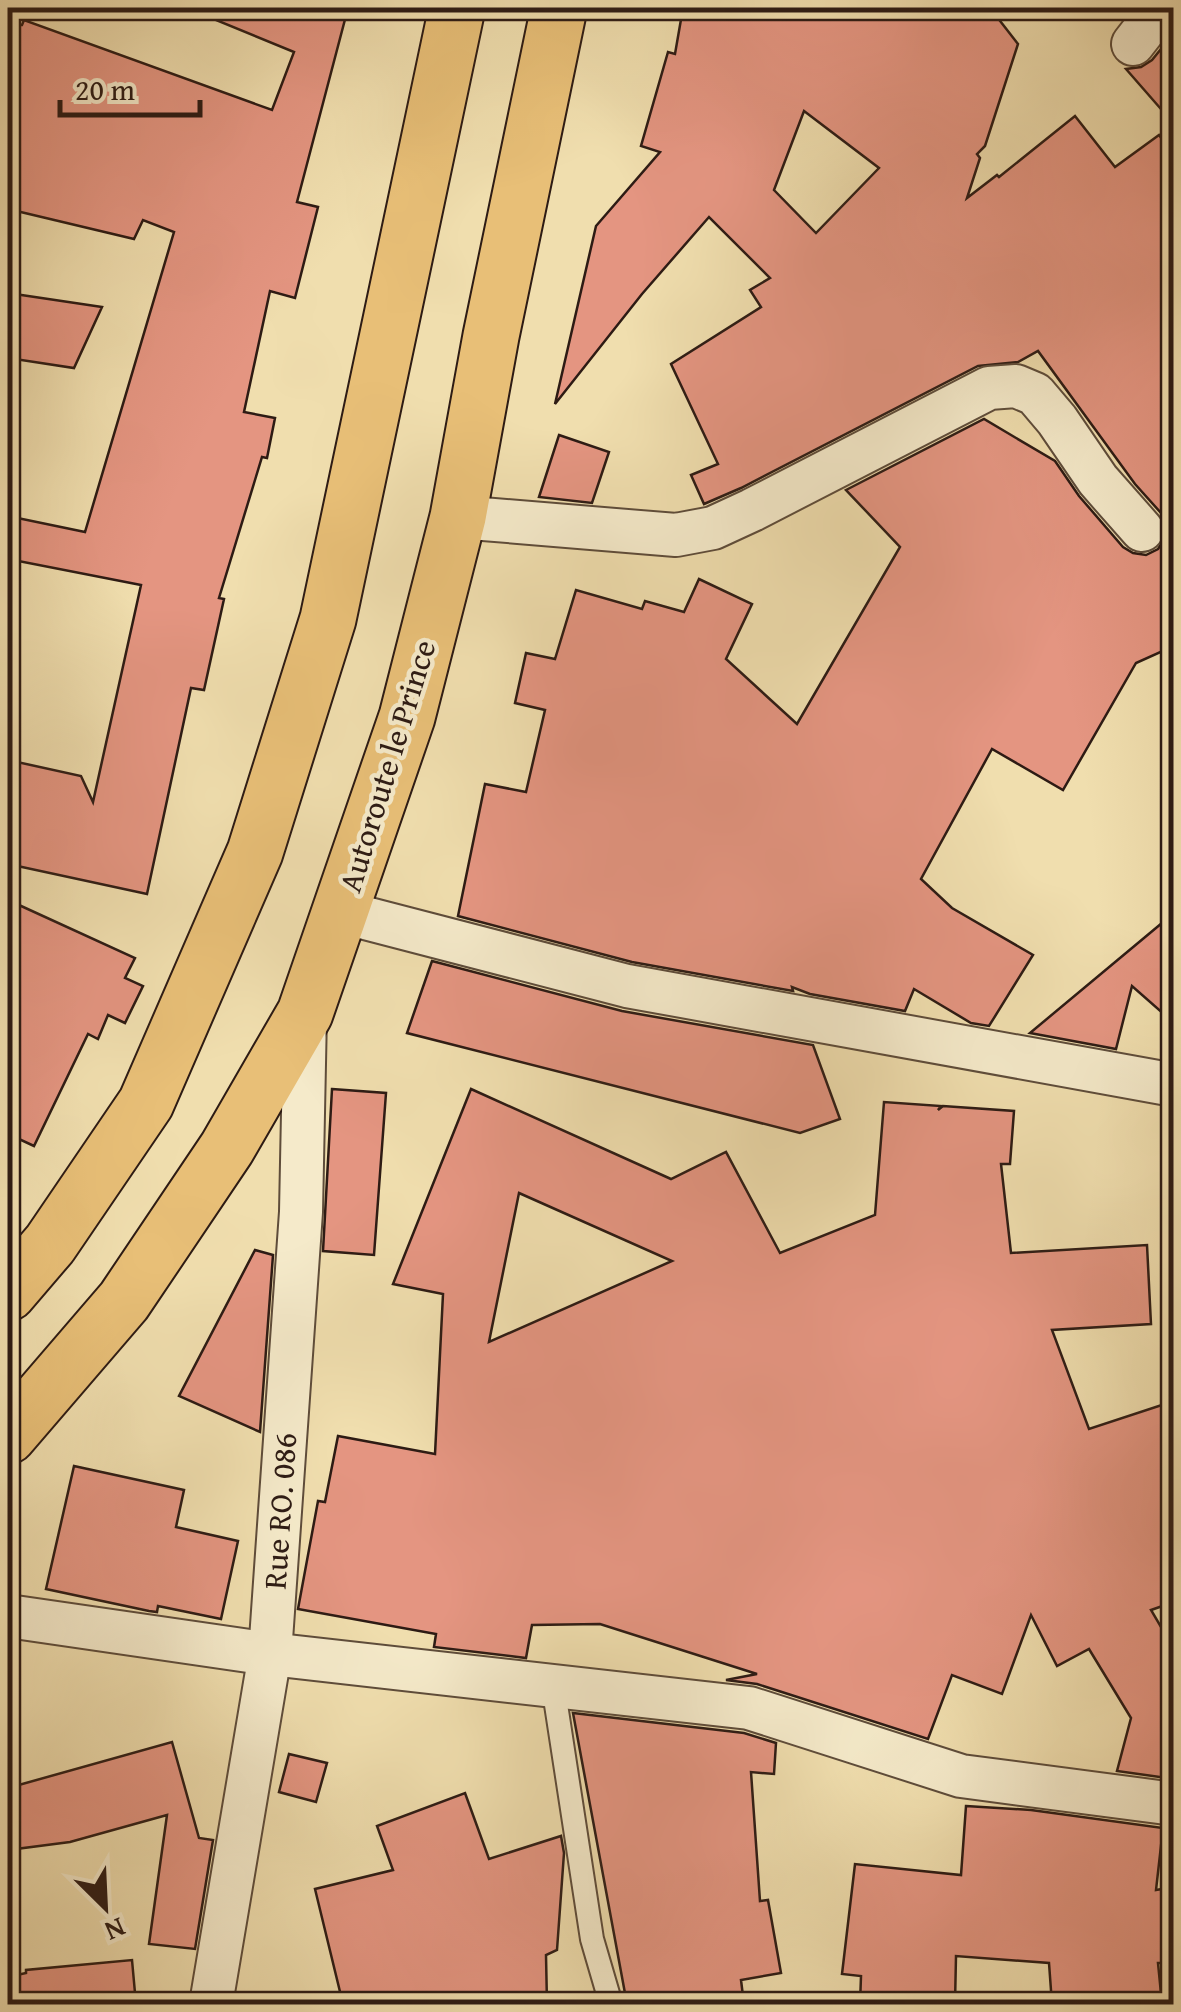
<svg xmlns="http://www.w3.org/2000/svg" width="1181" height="2012" font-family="'Gentium Book Plus',serif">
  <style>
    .building { fill: #e49581; stroke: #2d1b14; stroke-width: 2.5; fill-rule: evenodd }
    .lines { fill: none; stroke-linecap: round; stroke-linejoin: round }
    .service-casing { stroke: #5e4c3a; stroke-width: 26 }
    .minor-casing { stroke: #5e4c3a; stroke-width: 46 }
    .primary-casing { stroke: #2d1b14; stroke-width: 59 }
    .service { stroke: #f5eaca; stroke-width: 22 }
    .minor { stroke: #f5eaca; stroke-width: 42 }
    .primary { stroke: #e8bf77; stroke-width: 55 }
    .labels { text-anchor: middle; stroke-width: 9; stroke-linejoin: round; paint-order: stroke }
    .street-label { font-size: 32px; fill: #2d1b14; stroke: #f5eaca }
  </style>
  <rect width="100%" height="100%" fill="#f0deae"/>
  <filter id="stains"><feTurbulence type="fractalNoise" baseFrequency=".002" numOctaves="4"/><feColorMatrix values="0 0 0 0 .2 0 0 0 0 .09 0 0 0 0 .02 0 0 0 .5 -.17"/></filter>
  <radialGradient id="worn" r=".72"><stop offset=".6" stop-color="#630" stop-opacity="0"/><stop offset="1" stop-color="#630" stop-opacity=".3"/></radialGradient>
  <!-- building -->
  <g class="building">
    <path d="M 189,8 L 348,8 L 297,202 L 318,207 L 295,298 L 270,291 L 244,412 L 275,418 L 267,458 L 262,457 L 219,598 L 224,599 L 204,690 L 191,688 L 147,894 L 8,864 L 8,760 L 81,776 L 93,802 L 141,585 L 8,559 L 8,516 L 85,532 L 174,232 L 143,220 L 134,239 L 8,209 L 8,25 L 22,25 L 24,20 L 272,110 L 294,52 L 189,9 Z"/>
    <path d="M 683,8 L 990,8 L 1018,44 L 985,146 L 977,154 L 980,158 L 967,198 L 997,175 L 999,177 L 1075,116 L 1115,167 L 1159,135 L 1174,155 L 1174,646 L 1136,663 L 1063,790 L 992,749 L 921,879 L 952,908 L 1033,955 L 989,1026 L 971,1023 L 914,989 L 905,1011 L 810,994 L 792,987 L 793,991 L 632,962 L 458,916 L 485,784 L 526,792 L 545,710 L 515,703 L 526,653 L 555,659 L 576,590 L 642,609 L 645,601 L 684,612 L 699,579 L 752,604 L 726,659 L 797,724 L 900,547 L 846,490 L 984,419 L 1055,461 L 1079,496 L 1123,547 L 1133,553 L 1146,555 L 1158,549 L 1166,537 L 1166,524 L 1161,513 L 1135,484 L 1038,351 L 1018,362 L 978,366 L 741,488 L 704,504 L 691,475 L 718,464 L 671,364 L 761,307 L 750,290 L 770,278 L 709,217 L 642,294 L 555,404 L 596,226 L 660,152 L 641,146 L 668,52 L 675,54 ZM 804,111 L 879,168 L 816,233 L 774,190 Z"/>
    <path d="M 1174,33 L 1174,124 L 1126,69 L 1141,67 L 1152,60 Z"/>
    <path d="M 8,293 L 102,307 L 74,368 L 8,358 Z"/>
    <path d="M 559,435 L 609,452 L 592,503 L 539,497 Z"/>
    <path d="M 8,900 L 135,958 L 125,978 L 143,986 L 125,1023 L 108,1015 L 98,1039 L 88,1034 L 34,1146 L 8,1134 Z"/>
    <path d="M 1174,913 L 1174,1023 L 1132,986 L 1116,1049 L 1030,1033 Z"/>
    <path d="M 432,961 L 622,1011 L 813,1045 L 840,1119 L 800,1133 L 407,1033 Z"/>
    <path d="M 332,1089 L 386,1093 L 374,1255 L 323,1251 Z"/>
    <path d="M 471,1089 L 671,1179 L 726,1152 L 780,1253 L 875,1215 L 884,1102 L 941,1106 L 938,1110 L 943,1106 L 1014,1111 L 1010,1164 L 1001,1164 L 1011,1253 L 1147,1245 L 1151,1324 L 1052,1330 L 1089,1429 L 1174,1401 L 1174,1602 L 1151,1610 L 1174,1649 L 1174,1779 L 1117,1771 L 1131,1718 L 1089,1649 L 1057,1666 L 1031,1615 L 1002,1694 L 952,1675 L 928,1739 L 757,1684 L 726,1680 L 757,1674 L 600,1624 L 532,1625 L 526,1658 L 434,1647 L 436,1634 L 298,1609 L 318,1501 L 325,1502 L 338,1436 L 435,1454 L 443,1294 L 393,1284 ZM 519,1193 L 672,1261 L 489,1342 Z"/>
    <path d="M 255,1250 L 273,1255 L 260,1432 L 179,1396 Z"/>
    <path d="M 74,1466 L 184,1490 L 176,1527 L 238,1541 L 221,1619 L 158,1606 L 157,1612 L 149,1611 L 46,1589 Z"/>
    <path d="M 573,1713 L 744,1733 L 776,1743 L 774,1774 L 751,1772 L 760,1901 L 768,1900 L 781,1973 L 741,1980 L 744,2004 L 627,2004 Z"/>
    <path d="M 172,1742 L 199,1838 L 213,1840 L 195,1949 L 149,1944 L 167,1815 L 70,1842 L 8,1850 L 8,1788 Z"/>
    <path d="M 289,1754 L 327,1763 L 316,1802 L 279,1792 Z"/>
    <path d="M 465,1793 L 489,1859 L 561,1836 L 564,1853 L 557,1950 L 546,1955 L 547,2004 L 343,2004 L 315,1889 L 393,1870 L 377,1826 Z"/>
    <path d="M 966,1806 L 1031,1810 L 1163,1828 L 1156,1890 L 1162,1889 L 1164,1963 L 1158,1963 L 1162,2004 L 1052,2004 L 1049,1963 L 956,1956 L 955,2004 L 860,2004 L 861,1976 L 842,1974 L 855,1864 L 961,1875 Z"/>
    <path d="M 132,1960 L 136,2004 L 8,2004 L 8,1977 L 26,1973 L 26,1970 Z"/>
  </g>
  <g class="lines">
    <defs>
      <path id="service" d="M 553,1685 L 592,1939 L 611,2004"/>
      <g id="minor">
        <path d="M 1133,44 L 1161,8"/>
        <path d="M 458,517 L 676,535 L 713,528 L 752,510 L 989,388 L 1016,386 L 1035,394 L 1057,420 L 1098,480 L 1142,530"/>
        <path d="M 342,912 L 627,986 L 1174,1085"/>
        <path d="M 8,1616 L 270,1654 L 749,1708 L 961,1776 L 1174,1804"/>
        <path d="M 211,2004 L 270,1654 L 301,1212 L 305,1014"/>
      </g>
      <g id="primary">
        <path d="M 8,1293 L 50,1244 L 146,1103 L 255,852 L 328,619 L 457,8"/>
        <path d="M 8,1436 L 124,1301 L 227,1148 L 305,1013 L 407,717 L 458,517 L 491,336 L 559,8"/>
      </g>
    </defs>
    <!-- service casing -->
    <use href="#service" class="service-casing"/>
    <!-- minor casing -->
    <use href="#minor" class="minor-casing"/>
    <!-- primary casing -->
    <use href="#primary" class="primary-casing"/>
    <!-- service -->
    <use href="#service" class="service"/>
    <!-- minor -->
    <use href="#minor" class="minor"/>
    <!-- primary -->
    <use href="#primary" class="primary"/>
  </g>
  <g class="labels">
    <!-- street labels -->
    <g class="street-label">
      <text transform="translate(387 766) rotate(-73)" y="11">Autoroute le Prince</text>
      <text transform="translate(280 1511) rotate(-86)" y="11">Rue RO. 086</text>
    </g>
  </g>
  <!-- margin -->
  <rect width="1181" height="2012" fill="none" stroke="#f0deae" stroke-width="40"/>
  <rect x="10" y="10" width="1161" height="1992" fill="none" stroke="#2d1b14" stroke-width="5"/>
  <rect x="20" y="20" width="1141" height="1972" fill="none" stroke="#2d1b14" stroke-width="2.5"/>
  <!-- north arrow -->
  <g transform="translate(105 1907) rotate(156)" stroke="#f5eaca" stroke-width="8" paint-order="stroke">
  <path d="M0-8L18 38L0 25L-18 38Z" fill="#2d1b14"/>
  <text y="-15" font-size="28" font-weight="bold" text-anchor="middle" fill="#2d1b14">N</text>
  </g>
  <!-- scale -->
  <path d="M60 100v15h140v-15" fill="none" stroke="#2d1b14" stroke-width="5"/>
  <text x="75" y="100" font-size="30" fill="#2d1b14" stroke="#f5eaca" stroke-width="8" paint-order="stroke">20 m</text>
  <rect width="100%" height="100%" filter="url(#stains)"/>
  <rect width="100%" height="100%" fill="url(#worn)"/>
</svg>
